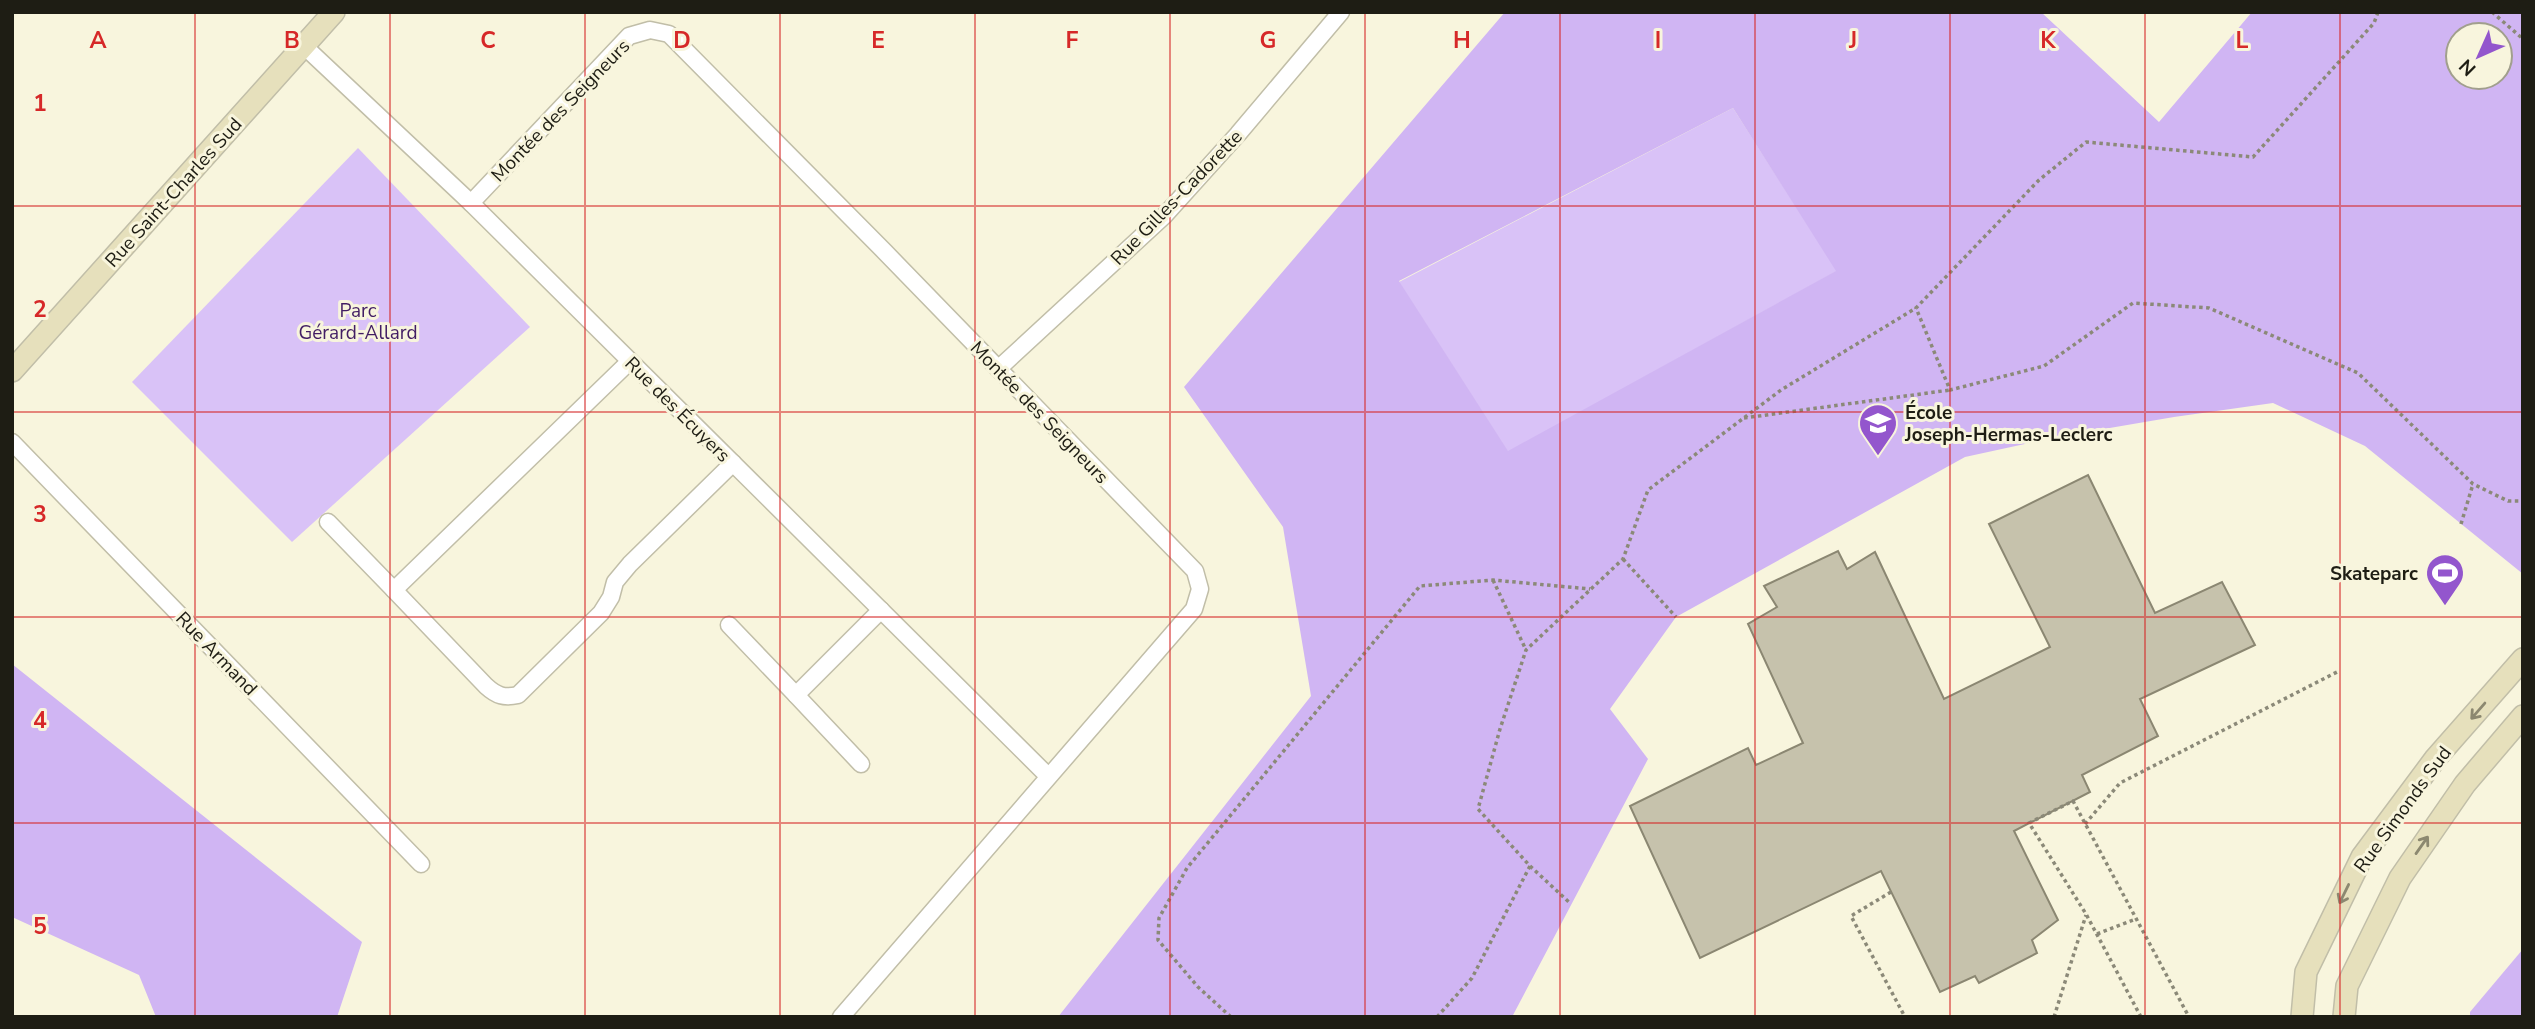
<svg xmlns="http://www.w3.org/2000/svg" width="2535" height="1029" font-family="'Nunito Sans',sans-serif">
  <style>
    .green { fill: #d9c2f7 }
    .forest { fill: #d0b5f3; fill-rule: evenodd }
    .building { fill: #c6c2ac; stroke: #8b8772; stroke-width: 2 }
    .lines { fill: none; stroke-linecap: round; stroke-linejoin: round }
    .street-casing { stroke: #c1bea8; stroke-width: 19 }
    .secondary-casing { stroke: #c1bea8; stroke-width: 24 }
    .path { stroke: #8b8978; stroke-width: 3.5; stroke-dasharray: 3.5 3.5; stroke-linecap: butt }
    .street { stroke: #fff; stroke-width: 16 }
    .secondary { stroke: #e6e0bc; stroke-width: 21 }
    .oneway { stroke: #8c8870 }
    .grid { fill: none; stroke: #d62828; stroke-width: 2; stroke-opacity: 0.55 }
    .labels { text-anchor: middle; stroke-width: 6; stroke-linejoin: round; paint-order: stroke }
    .street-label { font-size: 19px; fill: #1e1d14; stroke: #f8f5dd }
    .park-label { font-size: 19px; fill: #421d64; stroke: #f8f5dd }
    .poi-label { font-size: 19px; font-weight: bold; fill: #1e1d14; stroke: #f8f5dd; text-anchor: start }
    .grid-label { font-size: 23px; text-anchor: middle; font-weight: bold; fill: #d62828; stroke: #f8f5dd; stroke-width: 6; stroke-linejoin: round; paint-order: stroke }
  </style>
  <rect width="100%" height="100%" fill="#f8f5dd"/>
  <!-- green -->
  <g class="green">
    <path d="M 1733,108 L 1837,271 L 1508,452 L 1399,282 Z"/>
    <path d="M 358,148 L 530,327 L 292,542 L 132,382 Z"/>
  </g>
  <!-- forest -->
  <g class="forest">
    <path d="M 1505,12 L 2041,12 L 2159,122 L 2252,12 L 2523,12 L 2523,574 L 2365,446 L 2273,403 L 2174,417 L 2057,437 L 1965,457 L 1676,617 L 1610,709 L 1648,759 L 1512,1017 L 1058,1017 L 1311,696 L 1283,527 L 1184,387 ZM 2458,35 L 2500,35 L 2500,77 L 2458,77 ZM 1733,108 L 1836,271 L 1508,451 L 1399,281 Z"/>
    <path d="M 12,664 L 362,942 L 337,1017 L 156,1017 L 139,975 L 12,917 Z"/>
    <path d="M 2523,949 L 2523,1017 L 2470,1017 L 2470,1012 Z"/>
  </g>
  <!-- building -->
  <path class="building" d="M 2088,475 L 2155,613 L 2222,582 L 2255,645 L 2140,699 L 2158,736 L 2082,775 L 2090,792 L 2014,831 L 2058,920 L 2032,940 L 2037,953 L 1979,983 L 1975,976 L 1940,992 L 1881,871 L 1700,958 L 1630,806 L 1748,748 L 1756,765 L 1803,743 L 1748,624 L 1777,607 L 1764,586 L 1838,551 L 1847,569 L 1875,552 L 1944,699 L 2050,647 L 1989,524 Z"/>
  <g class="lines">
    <defs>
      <g id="street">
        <path d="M 304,46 L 471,203 L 1048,776"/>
        <path d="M 471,203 L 629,36 L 650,30 L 669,34 L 885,252 L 1195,571 L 1200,589 L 1194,609 L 841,1017"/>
        <path d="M 998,369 L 1165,215 L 1238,134 L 1341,12"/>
        <path d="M 12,442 L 421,864"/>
        <path d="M 328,522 L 394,590 L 630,361"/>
        <path d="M 394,590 L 486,686 C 497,696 504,698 518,695 L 601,613 L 611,597 L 615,582 L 630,564 L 733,463"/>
        <path d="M 729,625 L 796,695"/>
        <path d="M 861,764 L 796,695 L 881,610"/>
      </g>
      <g id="secondary">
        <path d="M 12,371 L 334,12"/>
        <path d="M 2302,1017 L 2306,972 L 2362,857 L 2435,759 L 2523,659"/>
        <path d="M 2344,1017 L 2347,986 L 2400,878 L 2465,784 L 2523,716"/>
      </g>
    </defs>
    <!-- street casing -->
    <use href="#street" class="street-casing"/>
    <!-- secondary casing -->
    <use href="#secondary" class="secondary-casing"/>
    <!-- path -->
    <g class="path">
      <path d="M 2378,12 L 2374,23 L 2253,157 L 2086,142 L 2039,180 L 1916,308 L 1950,390 L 2044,366 L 2133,303 L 2209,308 L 2358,373 L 2473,484 L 2508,501 L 2523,501"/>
      <path d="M 2492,12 L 2523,39"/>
      <path d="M 1744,418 L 1950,390"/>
      <path d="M 2461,524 L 2473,484"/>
      <path d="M 1623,559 L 1676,617"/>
      <path d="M 1493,580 L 1526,650"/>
      <path d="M 2085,824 L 2120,783 L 2337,672"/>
      <path d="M 1530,866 L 1571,904"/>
      <path d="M 1891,892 L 1851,916 L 1905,1017"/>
      <path d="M 2097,934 L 2136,919"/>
      <path d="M 1231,1017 L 1198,987 L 1158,940 L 1159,918 L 1187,868 L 1420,586 L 1493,580 L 1590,589"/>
      <path d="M 1437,1017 L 1472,978 L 1530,866 L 1478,809 L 1500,729 L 1526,650 L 1623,559 L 1648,490 L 1781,390 L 1916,308"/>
      <path d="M 2054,1017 L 2086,915"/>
      <path d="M 2141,1017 L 2086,914 L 2029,823 L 2073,801 L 2189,1017"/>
    </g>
    <!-- street -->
    <use href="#street" class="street"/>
    <!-- secondary -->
    <use href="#secondary" class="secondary"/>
  </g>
  <!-- one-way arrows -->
  <defs><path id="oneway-shaft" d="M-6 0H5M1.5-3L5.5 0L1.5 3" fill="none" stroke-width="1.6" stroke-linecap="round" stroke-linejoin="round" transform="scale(1.75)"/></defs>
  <g class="oneway">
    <use href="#oneway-shaft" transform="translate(2478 711) rotate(131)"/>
    <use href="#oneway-shaft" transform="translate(2422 845) rotate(-55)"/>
    <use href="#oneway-shaft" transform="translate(2344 894) rotate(116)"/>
  </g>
  <!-- grid -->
  <path class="grid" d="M 195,12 L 195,1017M 390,12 L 390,1017M 585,12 L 585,1017M 780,12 L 780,1017M 975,12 L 975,1017M 1170,12 L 1170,1017M 1365,12 L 1365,1017M 1560,12 L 1560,1017M 1755,12 L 1755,1017M 1950,12 L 1950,1017M 2145,12 L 2145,1017M 2340,12 L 2340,1017M 12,206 L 2523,206M 12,412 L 2523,412M 12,617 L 2523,617M 12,823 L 2523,823"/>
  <!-- icons -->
  <defs>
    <symbol id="school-pin" viewBox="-11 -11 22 30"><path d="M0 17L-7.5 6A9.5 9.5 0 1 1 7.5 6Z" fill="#9356cd" stroke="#f8f5dd"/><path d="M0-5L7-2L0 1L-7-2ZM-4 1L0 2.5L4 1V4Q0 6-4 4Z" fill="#fff"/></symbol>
    <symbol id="stadium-pin" viewBox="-11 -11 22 30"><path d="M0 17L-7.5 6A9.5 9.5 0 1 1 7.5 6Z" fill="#9356cd" stroke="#f8f5dd"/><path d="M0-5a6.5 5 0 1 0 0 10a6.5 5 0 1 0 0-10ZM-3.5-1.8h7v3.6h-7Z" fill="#fff"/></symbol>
  </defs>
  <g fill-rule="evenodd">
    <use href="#school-pin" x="1856" y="401" width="44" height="60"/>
    <use href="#stadium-pin" x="2423" y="551" width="44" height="60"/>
  </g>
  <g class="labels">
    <!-- street labels -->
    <g class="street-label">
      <text transform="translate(560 110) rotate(-46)" y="7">Montée des Seigneurs</text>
      <text transform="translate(173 192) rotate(-48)" y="7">Rue Saint-Charles Sud</text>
      <text transform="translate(1176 197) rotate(-46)" y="7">Rue Gilles-Cadorette</text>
      <text transform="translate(678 409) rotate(45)" y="7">Rue des Écuyers</text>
      <text transform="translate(1040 412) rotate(46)" y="7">Montée des Seigneurs</text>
      <text transform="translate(217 653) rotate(46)" y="7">Rue Armand</text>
      <text transform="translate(2402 809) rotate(-54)" y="7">Rue Simonds Sud</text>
    </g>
    <!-- park labels -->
    <g class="park-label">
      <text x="358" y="317">Parc<tspan x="358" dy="22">Gérard-Allard</tspan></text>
    </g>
    <!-- poi labels -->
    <g class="poi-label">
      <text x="1905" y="419">École<tspan x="1905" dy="22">Joseph-Hermas-Leclerc</tspan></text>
      <text x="2418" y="580" text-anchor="end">Skateparc</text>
    </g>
  </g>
  <g class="grid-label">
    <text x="98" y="48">A</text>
    <text x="292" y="48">B</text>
    <text x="488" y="48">C</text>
    <text x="682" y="48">D</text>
    <text x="878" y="48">E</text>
    <text x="1072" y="48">F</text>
    <text x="1268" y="48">G</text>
    <text x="1462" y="48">H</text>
    <text x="1658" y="48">I</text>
    <text x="1853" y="48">J</text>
    <text x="2048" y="48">K</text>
    <text x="2242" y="48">L</text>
    <text x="40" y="111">1</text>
    <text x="40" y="317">2</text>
    <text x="40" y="522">3</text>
    <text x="40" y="728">4</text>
    <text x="40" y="934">5</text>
  </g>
  <!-- border -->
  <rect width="2535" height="1029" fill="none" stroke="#1e1d14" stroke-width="28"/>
  <!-- north arrow -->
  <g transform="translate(2479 56) rotate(225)"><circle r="33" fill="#f8f5dd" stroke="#a19f8d" stroke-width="2"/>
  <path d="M0-5L12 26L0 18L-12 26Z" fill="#9356cd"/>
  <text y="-10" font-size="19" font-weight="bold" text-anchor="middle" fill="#1e1d14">N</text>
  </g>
</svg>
